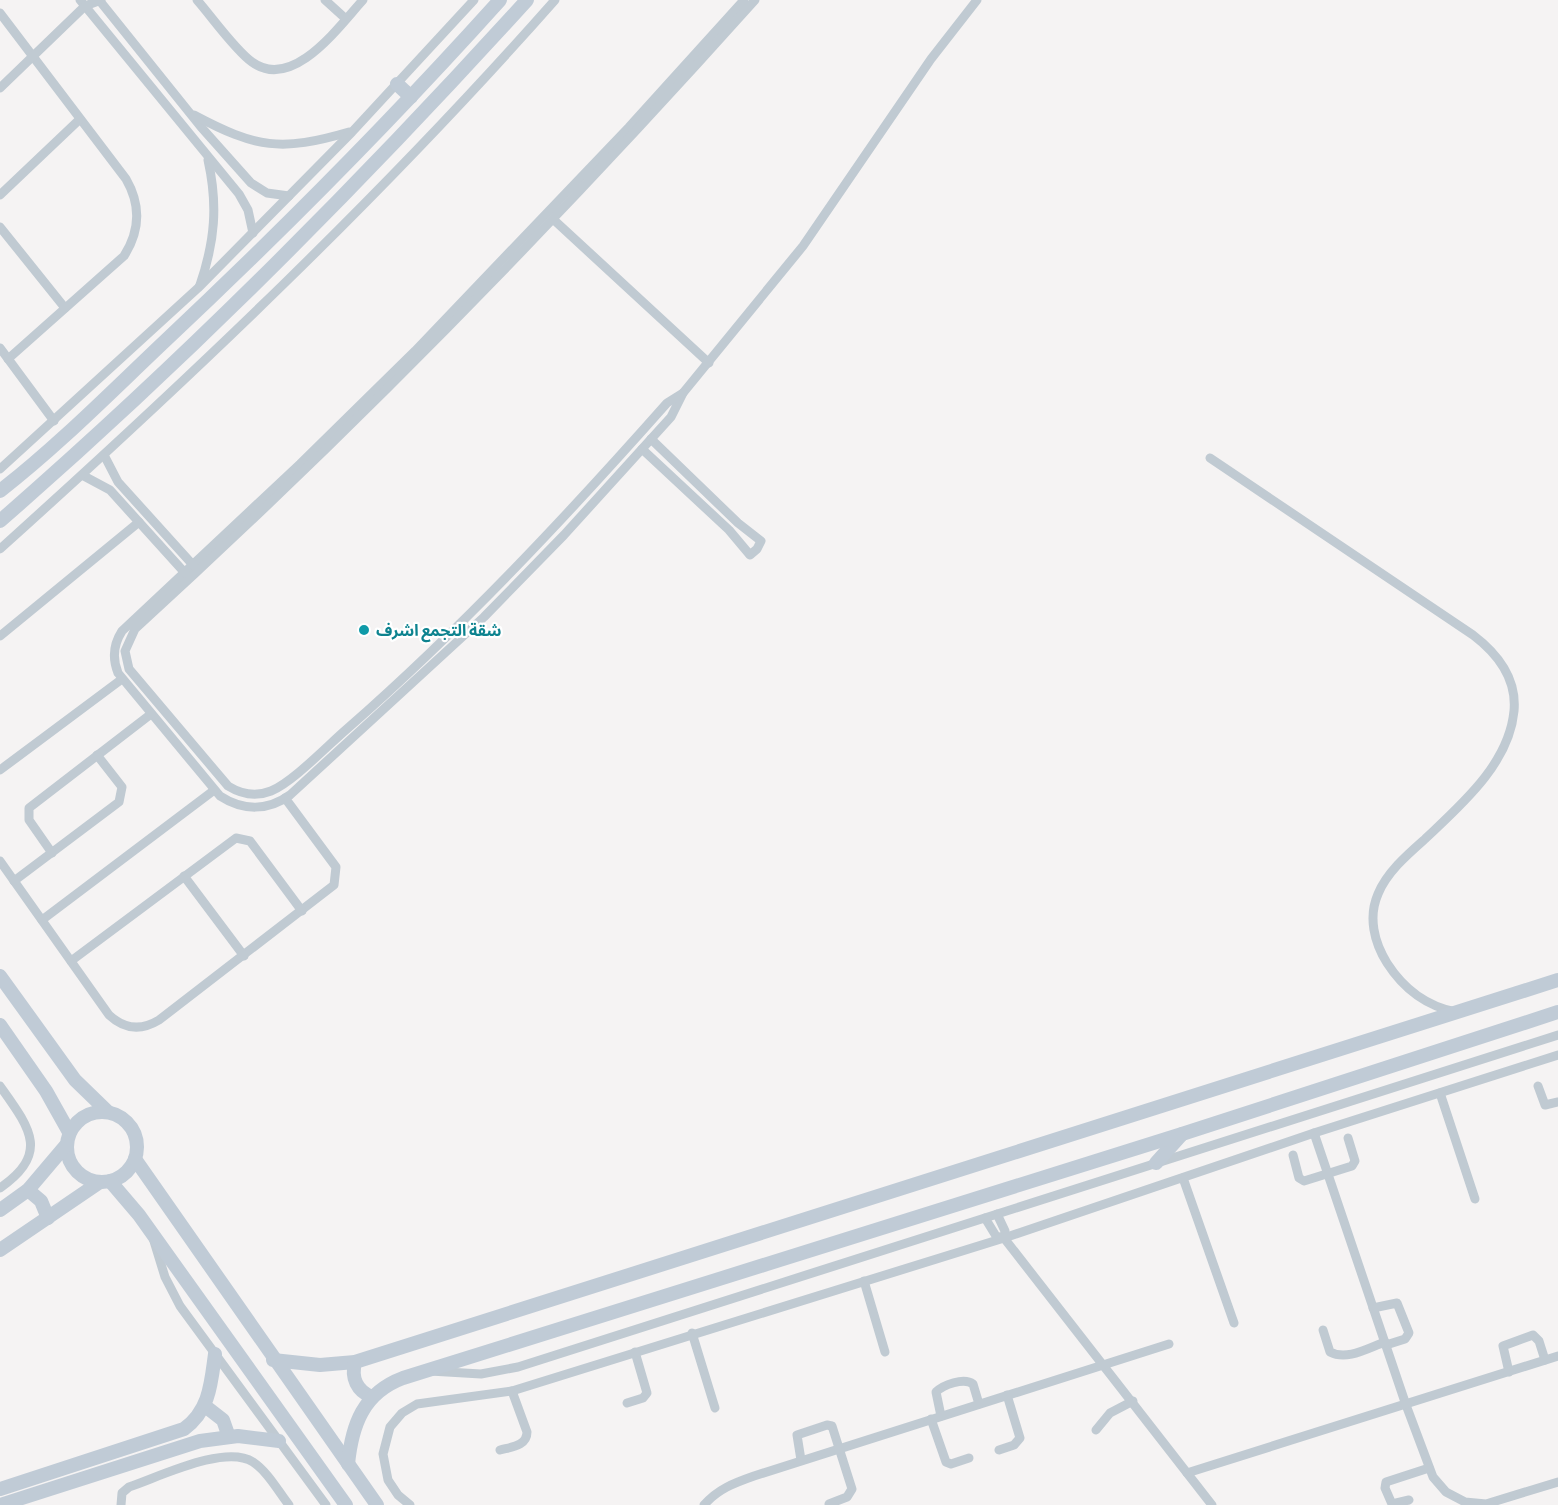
<svg xmlns="http://www.w3.org/2000/svg" width="1558" height="1505" font-family="'Sofia Sans Condensed','Noto Sans Arabic',sans-serif">
  <style>
    .lines { fill: none; stroke-linecap: round; stroke-linejoin: round }
    .street { stroke: #c0cad2; stroke-width: 9 }
    .secondary { stroke: #c0cbd6; stroke-width: 14 }
    .culture-dot { fill: #0f9aa8; stroke: #fff; stroke-width: 2 }
    .labels { text-anchor: middle; stroke-width: 4.5; stroke-linejoin: round; paint-order: stroke }
    .culture-label { font-size: 16px; font-weight: bold; fill: #0d838f; stroke: #fff; text-anchor: start }
  </style>
  <rect width="100%" height="100%" fill="#f5f3f3"/>
  <g class="lines">
    <!-- street -->
    <g class="street">
      <path d="M 80,0 L 239,194 L 248,210 L 253,233"/>
      <path d="M 99,0 L 201,127 L 251,183 L 267,193 L 289,196"/>
      <path d="M 197,0 C 212,17 235,50 252,62 C 293,92 340,25 363,0"/>
      <path d="M 325,0 L 346,19"/>
      <path d="M 744,0 L 629,127 L 415,351 L 300,464 L 122,631 C 113,645 112,658 118,673 L 220,796 C 243,811 268,811 290,795 L 484,617 L 564,535 L 671,417 L 683,393 L 803,246 L 931,59 L 977,0"/>
      <path d="M 0,13 L 126,179 C 141,205 140,231 124,256 L 8,359"/>
      <path d="M 0,88 L 85,6 L 101,0"/>
      <path d="M 194,115 C 256,148 281,152 349,132"/>
      <path d="M 0,195 L 80,119"/>
      <path d="M 554,220 L 709,363"/>
      <path d="M 0,227 L 65,308"/>
      <path d="M 200,285 C 215,241 218,205 208,160"/>
      <path d="M 0,348 L 54,421"/>
      <path d="M 683,393 L 667,403 C 566,517 463,627 348,728 C 328,745 293,782 271,791 C 256,797 241,794 228,786 L 129,669 L 125,651 L 135,629 C 353,430 558,220 755,0"/>
      <path d="M 642,449 L 729,530 L 750,555 L 757,549 L 761,541 L 738,523 L 651,439"/>
      <path d="M 104,455 L 118,482 L 193,565"/>
      <path d="M 1210,458 L 1473,635 C 1498,654 1517,678 1514,711 C 1509,764 1461,805 1425,839 C 1408,854 1387,872 1378,894 C 1368,917 1374,942 1387,963 C 1403,988 1426,1006 1456,1012"/>
      <path d="M 0,469 L 198,288 L 352,132 L 474,0"/>
      <path d="M 82,475 L 110,490 L 185,573"/>
      <path d="M 0,549 C 193,375 383,195 555,0"/>
      <path d="M 0,636 L 139,522"/>
      <path d="M 0,770 L 122,679"/>
      <path d="M 52,853 L 29,820 L 29,808 L 151,714"/>
      <path d="M 0,861 L 109,1015 C 124,1029 141,1031 159,1020 L 334,885 L 336,867 L 285,798"/>
      <path d="M 184,876 L 244,956"/>
      <path d="M 14,881 L 119,802 L 122,787 L 97,755"/>
      <path d="M 42,920 L 213,791"/>
      <path d="M 71,961 L 236,838 L 250,841 L 302,911"/>
      <path d="M 0,1086 C 29,1127 51,1153 0,1188"/>
      <path d="M 1538,1086 L 1545,1105 L 1558,1102"/>
      <path d="M 1440,1093 L 1475,1199"/>
      <path d="M 1314,1133 L 1406,1405 L 1433,1477 L 1446,1492 L 1465,1502 L 1486,1504 L 1558,1482"/>
      <path d="M 1293,1155 L 1299,1178 L 1304,1181 L 1352,1166 L 1355,1161 L 1348,1138"/>
      <path d="M 1183,1178 L 1234,1323"/>
      <path d="M 997,1214 L 1005,1231 L 1004,1238"/>
      <path d="M 985,1218 L 996,1236 L 1004,1238 L 1212,1505"/>
      <path d="M 153,1238 L 165,1277 L 180,1306 L 326,1505"/>
      <path d="M 864,1281 L 885,1352"/>
      <path d="M 1373,1308 L 1397,1303 L 1409,1333 L 1405,1339 L 1386,1345"/>
      <path d="M 1323,1330 L 1330,1352 C 1347,1361 1368,1348 1385,1342"/>
      <path d="M 692,1333 L 715,1408"/>
      <path d="M 430,1371 L 481,1374 L 518,1367 L 1558,1035"/>
      <path d="M 1509,1372 L 1503,1346 L 1533,1335 L 1539,1341 L 1545,1360"/>
      <path d="M 627,1403 L 643,1398 L 647,1393 L 635,1352"/>
      <path d="M 941,1416 L 936,1392 C 943,1385 964,1377 973,1384 L 979,1404"/>
      <path d="M 931,1419 L 946,1462 L 951,1464 L 969,1458"/>
      <path d="M 1096,1430 L 1110,1413 L 1133,1401"/>
      <path d="M 500,1450 C 511,1447 527,1446 527,1432 L 512,1391"/>
      <path d="M 999,1450 L 1014,1445 L 1020,1438 L 1007,1395"/>
      <path d="M 801,1460 L 797,1435 L 827,1425 L 832,1426 L 852,1489 L 847,1497 L 829,1504"/>
      <path d="M 1187,1473 L 1558,1356"/>
      <path d="M 1409,1500 L 1392,1504 L 1385,1488 L 1386,1482 L 1429,1468"/>
      <path d="M 121,1505 L 122,1493 L 129,1487 C 159,1477 225,1444 253,1462 C 268,1472 278,1491 289,1505"/>
      <path d="M 410,1505 L 398,1495 L 388,1480 L 383,1454 L 390,1427 L 402,1413 L 417,1404 L 512,1391 L 1004,1238 L 1314,1133 L 1558,1055"/>
      <path d="M 704,1505 C 718,1489 734,1483 754,1476 L 1169,1344"/>
    </g>
    <!-- secondary -->
    <g class="secondary">
      <path d="M 397,84 L 411,97"/>
      <path d="M 0,491 C 59,445 111,392 165,341 C 281,232 393,119 500,0"/>
      <path d="M 0,521 C 186,359 361,183 527,0"/>
      <path d="M 0,976 L 75,1080 L 108,1112"/>
      <path d="M 0,1025 L 46,1091 L 69,1132"/>
      <circle cx="102" cy="1147" r="35"/>
      <path d="M 135,1159 L 377,1505"/>
      <path d="M 1156,1163 L 1182,1134"/>
      <path d="M 110,1181 L 139,1215 L 346,1505"/>
      <path d="M 28,1190 L 41,1201 L 48,1218"/>
      <path d="M 0,1210 L 28,1190 L 67,1144"/>
      <path d="M 0,1250 L 100,1182"/>
      <path d="M 273,1360 L 320,1365 L 355,1362 L 1558,980"/>
      <path d="M 355,1362 C 351,1378 357,1391 372,1397"/>
      <path d="M 205,1406 L 223,1420 L 229,1437"/>
      <path d="M 348,1464 C 352,1425 363,1393 403,1378 L 1182,1134 L 1558,1012"/>
      <path d="M 0,1489 L 184,1429 C 210,1410 211,1383 215,1354"/>
      <path d="M 0,1505 L 200,1441 L 238,1436 L 279,1441"/>
    </g>
  </g>
  <!-- markers -->
  <circle class="culture-dot" cx="364" cy="630" r="6"/>
  <g class="labels">
    <!-- culture labels -->
    <g class="culture-label">
      <text x="376" y="636">شقة التجمع اشرف</text>
    </g>
  </g>
</svg>
